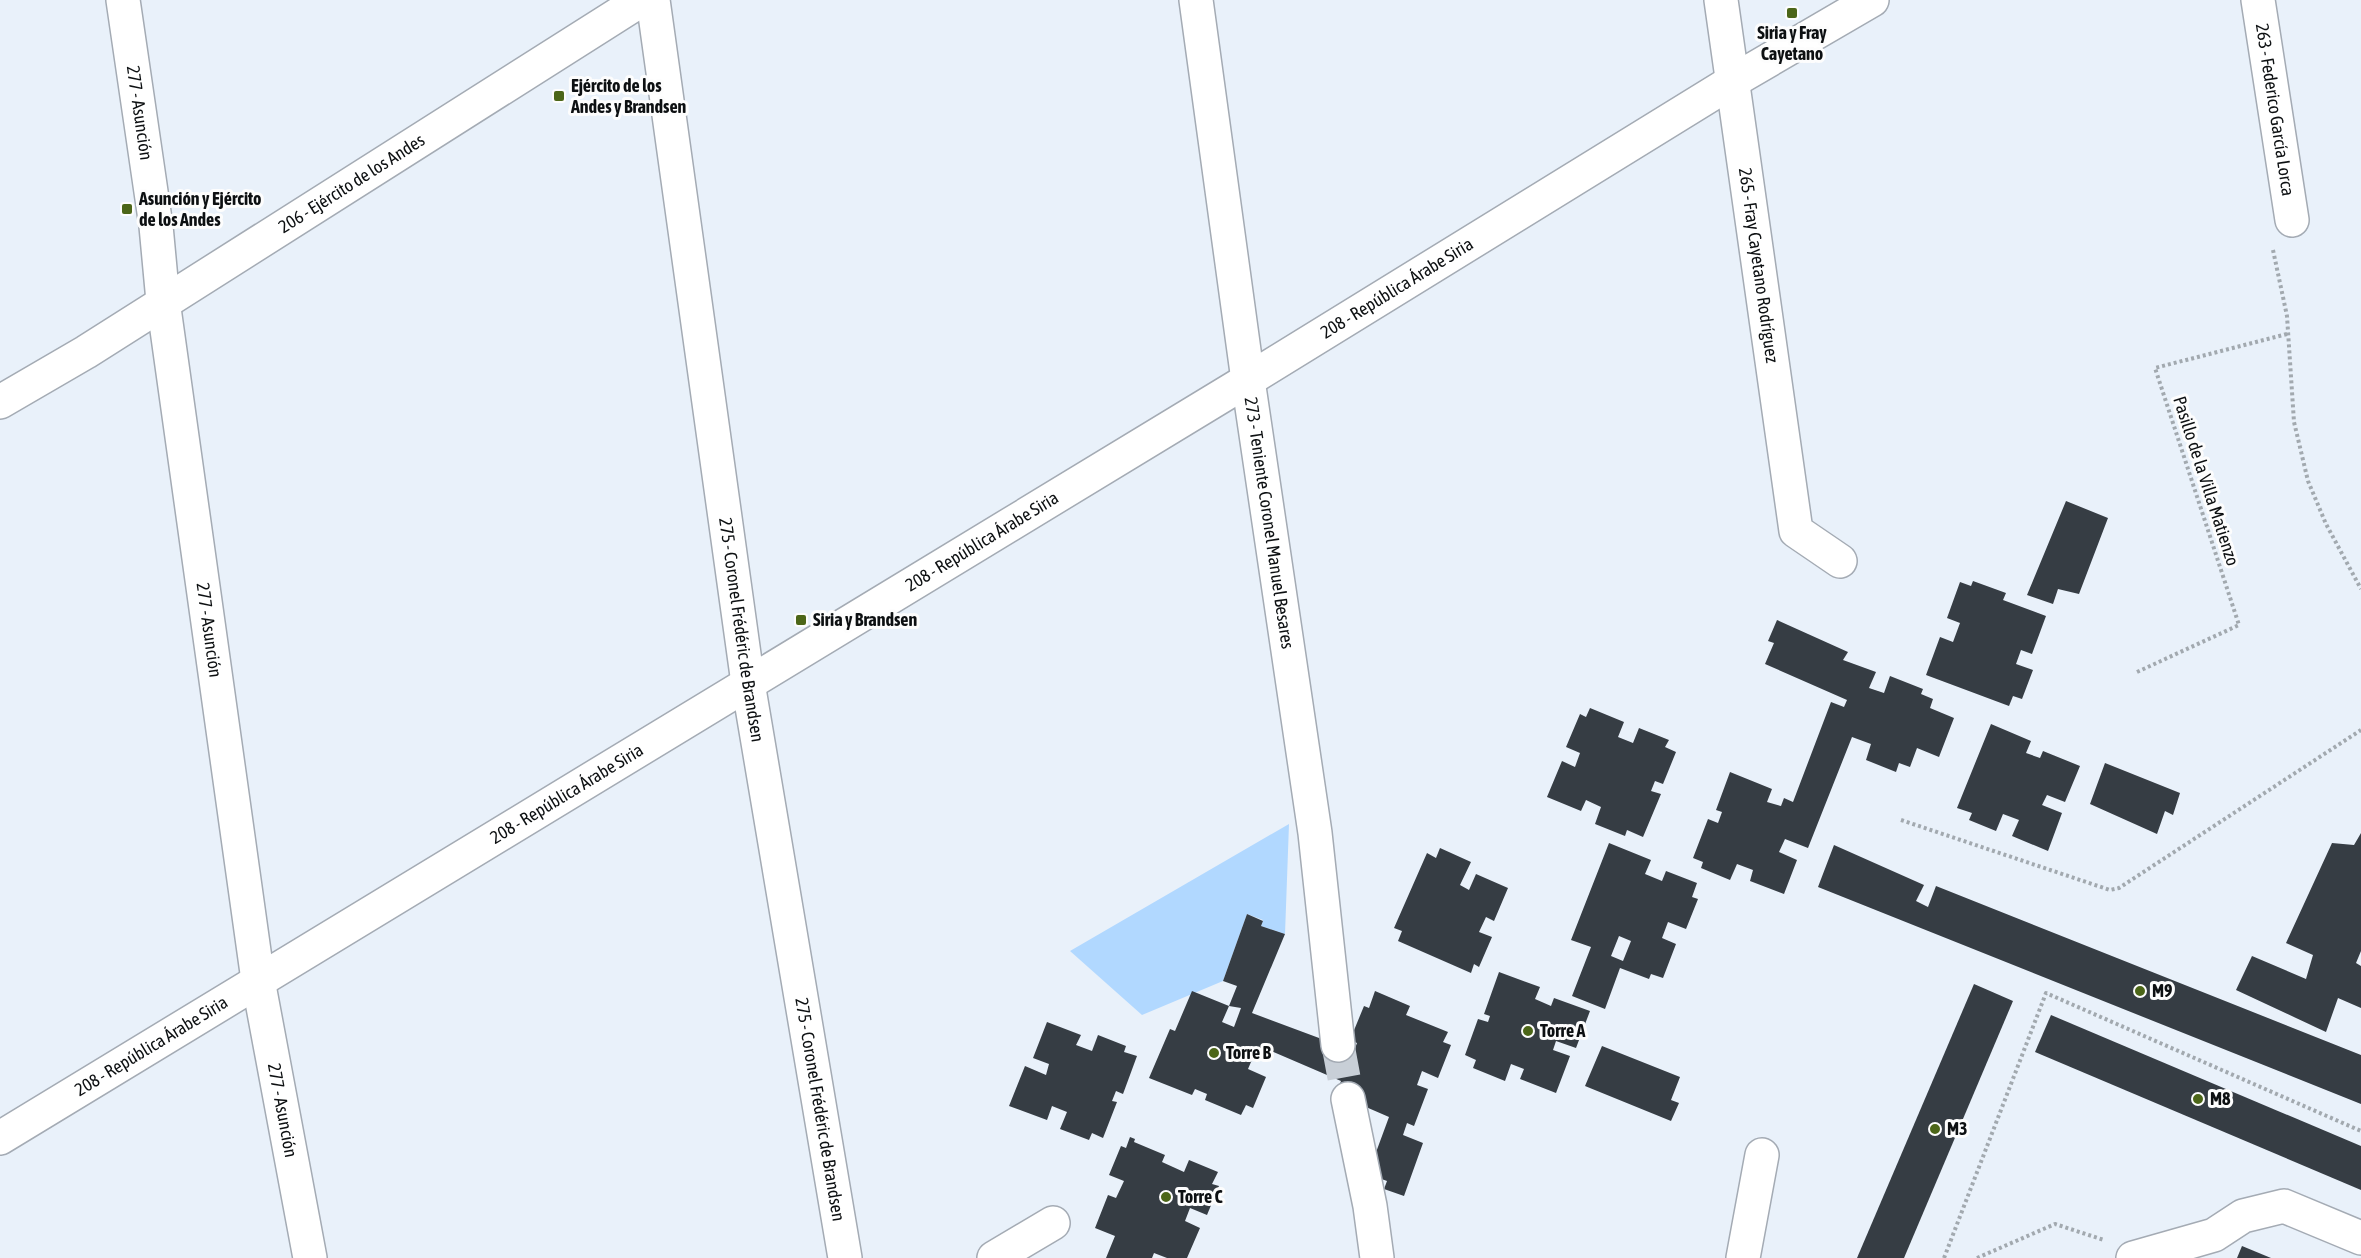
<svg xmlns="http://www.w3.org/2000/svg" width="2361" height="1258" font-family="'Asap Condensed',sans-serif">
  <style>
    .green { fill: #b1d8ff }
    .building { fill: #363d44; fill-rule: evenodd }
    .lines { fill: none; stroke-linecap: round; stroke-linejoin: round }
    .minor-tunnel { stroke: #c8cfd7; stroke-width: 33; stroke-dasharray: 33 16; stroke-linecap: butt }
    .minor-casing { stroke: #a4abb4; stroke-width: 36 }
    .path { stroke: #a2a9af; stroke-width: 4; stroke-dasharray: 3 3; stroke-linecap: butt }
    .minor { stroke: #fff; stroke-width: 33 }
    .poi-dot { fill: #4c6618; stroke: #fdfdfd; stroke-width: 2 }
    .labels { text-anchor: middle; stroke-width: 6; stroke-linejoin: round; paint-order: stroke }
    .poi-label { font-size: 18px; font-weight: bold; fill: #0d1012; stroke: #fdfdfd; text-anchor: start }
    .street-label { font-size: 18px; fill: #0d1012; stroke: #fdfdfd }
  </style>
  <rect width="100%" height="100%" fill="#e9f1fa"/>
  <!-- green -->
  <path class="green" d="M 1289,824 L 1285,934 L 1261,926 L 1263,920 L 1247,914 L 1223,981 L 1142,1015 L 1070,951 Z"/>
  <!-- building -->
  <g class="building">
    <path d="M 2066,501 L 2108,518 L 2079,594 L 2058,589 L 2053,604 L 2027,595 Z"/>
    <path d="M 1973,581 L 2006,593 L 2003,600 L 2046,616 L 2032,654 L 2021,650 L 2016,664 L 2033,670 L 2022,699 L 2013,696 L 2009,706 L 1926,675 L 1940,637 L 1953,642 L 1960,623 L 1947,618 L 1960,582 L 1971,586 Z"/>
    <path d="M 1777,620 L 1848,652 L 1843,660 L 1876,672 L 1869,688 L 1884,693 L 1890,676 L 1923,689 L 1921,694 L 1933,699 L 1930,708 L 1954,718 L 1939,757 L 1917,748 L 1910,767 L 1899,763 L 1896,772 L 1866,760 L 1871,744 L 1852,737 L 1808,848 L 1785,839 L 1779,852 L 1797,860 L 1784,894 L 1750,881 L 1753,870 L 1737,864 L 1730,880 L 1701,868 L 1703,862 L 1693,858 L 1708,819 L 1718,823 L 1722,812 L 1716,810 L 1730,772 L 1772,789 L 1767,802 L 1781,806 L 1784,798 L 1793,802 L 1831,702 L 1844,707 L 1847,700 L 1765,664 L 1774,643 L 1768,641 Z"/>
    <path d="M 1590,708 L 1624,722 L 1618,737 L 1633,743 L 1639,728 L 1669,740 L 1665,747 L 1676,752 L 1663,784 L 1655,781 L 1651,791 L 1661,794 L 1643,837 L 1627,830 L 1625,836 L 1595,824 L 1601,807 L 1586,800 L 1581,811 L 1547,797 L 1562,761 L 1575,767 L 1580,753 L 1566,747 L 1580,714 L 1586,717 Z"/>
    <path d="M 1991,724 L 2031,741 L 2026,753 L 2040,758 L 2043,751 L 2080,766 L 2065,802 L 2047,795 L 2042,805 L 2062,813 L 2048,851 L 2012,836 L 2019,820 L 2003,814 L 1996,831 L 1969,820 L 1972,813 L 1957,808 Z"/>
    <path d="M 2105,763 L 2180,793 L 2173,815 L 2165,811 L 2157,834 L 2090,804 Z"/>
    <path d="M 2361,833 L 2361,951 L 2356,963 L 2361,966 L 2361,1008 L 2338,998 L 2326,1032 L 2236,990 L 2252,956 L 2306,979 L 2313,955 L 2286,943 L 2332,843 L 2354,845 Z"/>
    <path d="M 1609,843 L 1651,860 L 1645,874 L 1662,881 L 1666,871 L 1697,883 L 1692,897 L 1698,899 L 1686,929 L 1668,922 L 1662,938 L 1676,944 L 1663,978 L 1651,974 L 1649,979 L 1620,968 L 1605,1009 L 1572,996 L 1591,947 L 1571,940 ZM 1619,936 L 1631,941 L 1623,961 L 1611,956 Z"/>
    <path d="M 1834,845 L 1924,885 L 1916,901 L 1928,907 L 1936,886 L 2361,1055 L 2361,1104 L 1818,887 Z"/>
    <path d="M 1440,848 L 1471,862 L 1460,885 L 1469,890 L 1476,874 L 1508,888 L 1494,921 L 1486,917 L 1479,932 L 1492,937 L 1479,967 L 1474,964 L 1471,973 L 1398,941 L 1402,931 L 1394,928 L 1427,853 L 1436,858 Z"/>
    <path d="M 1247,914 L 1263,921 L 1261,926 L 1285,934 L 1252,1013 L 1354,1051 L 1357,1043 L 1350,1040 L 1364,1006 L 1369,1008 L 1375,991 L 1410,1006 L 1406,1015 L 1448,1032 L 1443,1042 L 1451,1045 L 1438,1078 L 1422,1071 L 1417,1085 L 1428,1089 L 1414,1126 L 1407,1123 L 1403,1135 L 1423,1143 L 1404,1196 L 1384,1189 L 1387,1181 L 1368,1174 L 1389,1117 L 1336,1094 L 1341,1081 L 1269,1050 L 1265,1060 L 1254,1055 L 1248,1069 L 1266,1077 L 1253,1108 L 1246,1105 L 1241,1115 L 1205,1100 L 1207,1094 L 1195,1089 L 1192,1095 L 1149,1078 L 1170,1029 L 1175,1031 L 1192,991 L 1229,1006 L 1237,986 L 1223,981 ZM 1229,1006 L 1241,1008 L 1234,1027 L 1222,1022 Z"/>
    <path d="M 1499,972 L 1540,987 L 1535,999 L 1551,1006 L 1554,998 L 1590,1011 L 1576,1048 L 1556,1041 L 1553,1050 L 1570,1056 L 1556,1093 L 1520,1079 L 1524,1069 L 1511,1064 L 1505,1081 L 1473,1068 L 1476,1060 L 1465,1055 L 1478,1019 L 1488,1022 L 1490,1016 L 1484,1014 Z"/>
    <path d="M 1974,984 L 2013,1001 L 1904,1258 L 1857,1258 Z"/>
    <path d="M 2051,1015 L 2361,1146 L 2361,1190 L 2035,1052 Z"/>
    <path d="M 1047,1022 L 1081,1035 L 1076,1045 L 1092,1051 L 1098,1035 L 1126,1046 L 1124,1052 L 1137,1056 L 1123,1094 L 1116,1091 L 1112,1101 L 1117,1102 L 1103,1138 L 1092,1133 L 1089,1140 L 1060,1129 L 1067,1112 L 1052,1106 L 1047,1120 L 1009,1106 L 1025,1066 L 1046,1075 L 1049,1064 L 1033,1058 Z"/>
    <path d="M 1602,1046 L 1680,1077 L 1671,1100 L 1679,1103 L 1671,1121 L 1585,1086 Z"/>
    <path d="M 1130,1137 L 1135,1139 L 1134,1142 L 1165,1155 L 1162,1162 L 1184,1172 L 1189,1160 L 1218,1172 L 1212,1184 L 1219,1186 L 1207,1215 L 1190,1208 L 1185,1221 L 1200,1228 L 1187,1258 L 1167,1258 L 1154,1253 L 1152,1258 L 1106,1258 L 1115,1236 L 1095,1228 L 1108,1195 L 1116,1198 L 1124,1181 L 1109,1175 L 1121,1146 L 1126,1148 Z"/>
    <path d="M 2242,1246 L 2271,1258 L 2237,1258 Z"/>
  </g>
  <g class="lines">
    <!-- minor-tunnel -->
    <path class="minor-tunnel" d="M 1338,1045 L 1348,1099"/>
    <defs>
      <g id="minor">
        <path id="s1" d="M 123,0 L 156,226 L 163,301 L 258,980 L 310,1258"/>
        <path id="s2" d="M 653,0 L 748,683 L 845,1258"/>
        <path id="s3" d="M 1196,0 L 1248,380 L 1315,833 L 1338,1045"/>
        <path id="s4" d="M 1721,0 L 1796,531 L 1840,561"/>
        <path id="s5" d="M 2258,0 L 2292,220"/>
        <path id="s6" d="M 0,402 L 86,352 L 641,0"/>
        <path d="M 1348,1099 L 1370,1206 L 1377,1258"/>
        <path id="s7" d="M 0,1138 L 1248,380 L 1733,81 L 1872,0"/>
        <path d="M 994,1258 L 1053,1223"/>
        <path d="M 1743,1258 L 1762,1155"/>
        <path d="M 2133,1258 L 2214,1235 L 2243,1216 L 2284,1206 L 2361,1238"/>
      </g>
    </defs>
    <!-- minor casing -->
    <use href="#minor" class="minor-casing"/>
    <!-- path -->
    <g class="path">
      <path d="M 2273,250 L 2287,316 L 2294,422 L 2308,481 L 2326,524 L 2361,589"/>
      <path d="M 2137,672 L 2239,625 L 2155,368 L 2287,334"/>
      <path d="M 1901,820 L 2110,890 L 2119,888 L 2361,730"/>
      <path d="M 1944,1258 L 2046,993 L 2361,1131"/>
      <path d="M 1977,1258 L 2055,1224 L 2104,1240"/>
    </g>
    <!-- minor -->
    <use href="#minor" class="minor"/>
  </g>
  <!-- markers -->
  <g class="poi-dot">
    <rect x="1786" y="7" width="12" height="12" rx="3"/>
    <rect x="553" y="90" width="12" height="12" rx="3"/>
    <rect x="121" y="203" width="12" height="12" rx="3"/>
    <rect x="795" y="614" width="12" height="12" rx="3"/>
    <circle cx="2140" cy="991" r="6"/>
    <circle cx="1528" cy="1031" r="6"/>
    <circle cx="1214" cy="1053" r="6"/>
    <circle cx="2198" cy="1099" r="6"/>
    <circle cx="1935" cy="1129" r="6"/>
    <circle cx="1166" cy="1197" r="6"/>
  </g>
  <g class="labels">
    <!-- poi labels -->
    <g class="poi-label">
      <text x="1792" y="39" text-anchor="middle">Siria y Fray<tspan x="1792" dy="21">Cayetano</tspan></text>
      <text x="571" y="92">Ejército de los<tspan x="571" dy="21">Andes y Brandsen</tspan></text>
      <text x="139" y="205">Asunción y Ejército<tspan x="139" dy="21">de los Andes</tspan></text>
      <text x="813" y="626">Siria y Brandsen</text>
      <text x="2152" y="997">M9</text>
      <text x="1540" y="1037">Torre A</text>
      <text x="1226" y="1059">Torre B</text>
      <text x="2210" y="1105">M8</text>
      <text x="1947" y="1135">M3</text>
      <text x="1178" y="1203">Torre C</text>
    </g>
    <!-- street labels -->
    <g class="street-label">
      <text dy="6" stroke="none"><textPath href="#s5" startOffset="111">263 - Federico García Lorca</textPath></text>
      <text dy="6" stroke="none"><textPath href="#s1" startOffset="114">277 - Asunción</textPath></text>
      <text dy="6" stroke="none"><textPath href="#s6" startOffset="414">206 - Ejército de los Andes</textPath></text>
      <text dy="6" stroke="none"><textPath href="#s4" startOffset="268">265 - Fray Cayetano Rodríguez</textPath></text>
      <text dy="6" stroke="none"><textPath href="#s7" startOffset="1635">208 - República Árabe Siria</textPath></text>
      <text transform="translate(2206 481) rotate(72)" y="6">Pasillo de la Villa Matienzo</text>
      <text dy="6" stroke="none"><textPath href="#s3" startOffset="528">273 - Teniente Coronel Manuel Besares</textPath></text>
      <text dy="6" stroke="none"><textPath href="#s7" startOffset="1149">208 - República Árabe Siria</textPath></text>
      <text dy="6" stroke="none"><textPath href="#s1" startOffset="636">277 - Asunción</textPath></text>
      <text dy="6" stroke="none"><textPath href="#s2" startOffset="636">275 - Coronel Frédéric de Brandsen</textPath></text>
      <text dy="6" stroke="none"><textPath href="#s7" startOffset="663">208 - República Árabe Siria</textPath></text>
      <text dy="6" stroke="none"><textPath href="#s7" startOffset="177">208 - República Árabe Siria</textPath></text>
      <text dy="6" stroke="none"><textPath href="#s1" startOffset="1122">277 - Asunción</textPath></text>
      <text dy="6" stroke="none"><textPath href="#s2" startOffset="1122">275 - Coronel Frédéric de Brandsen</textPath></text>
    </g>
  </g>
</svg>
